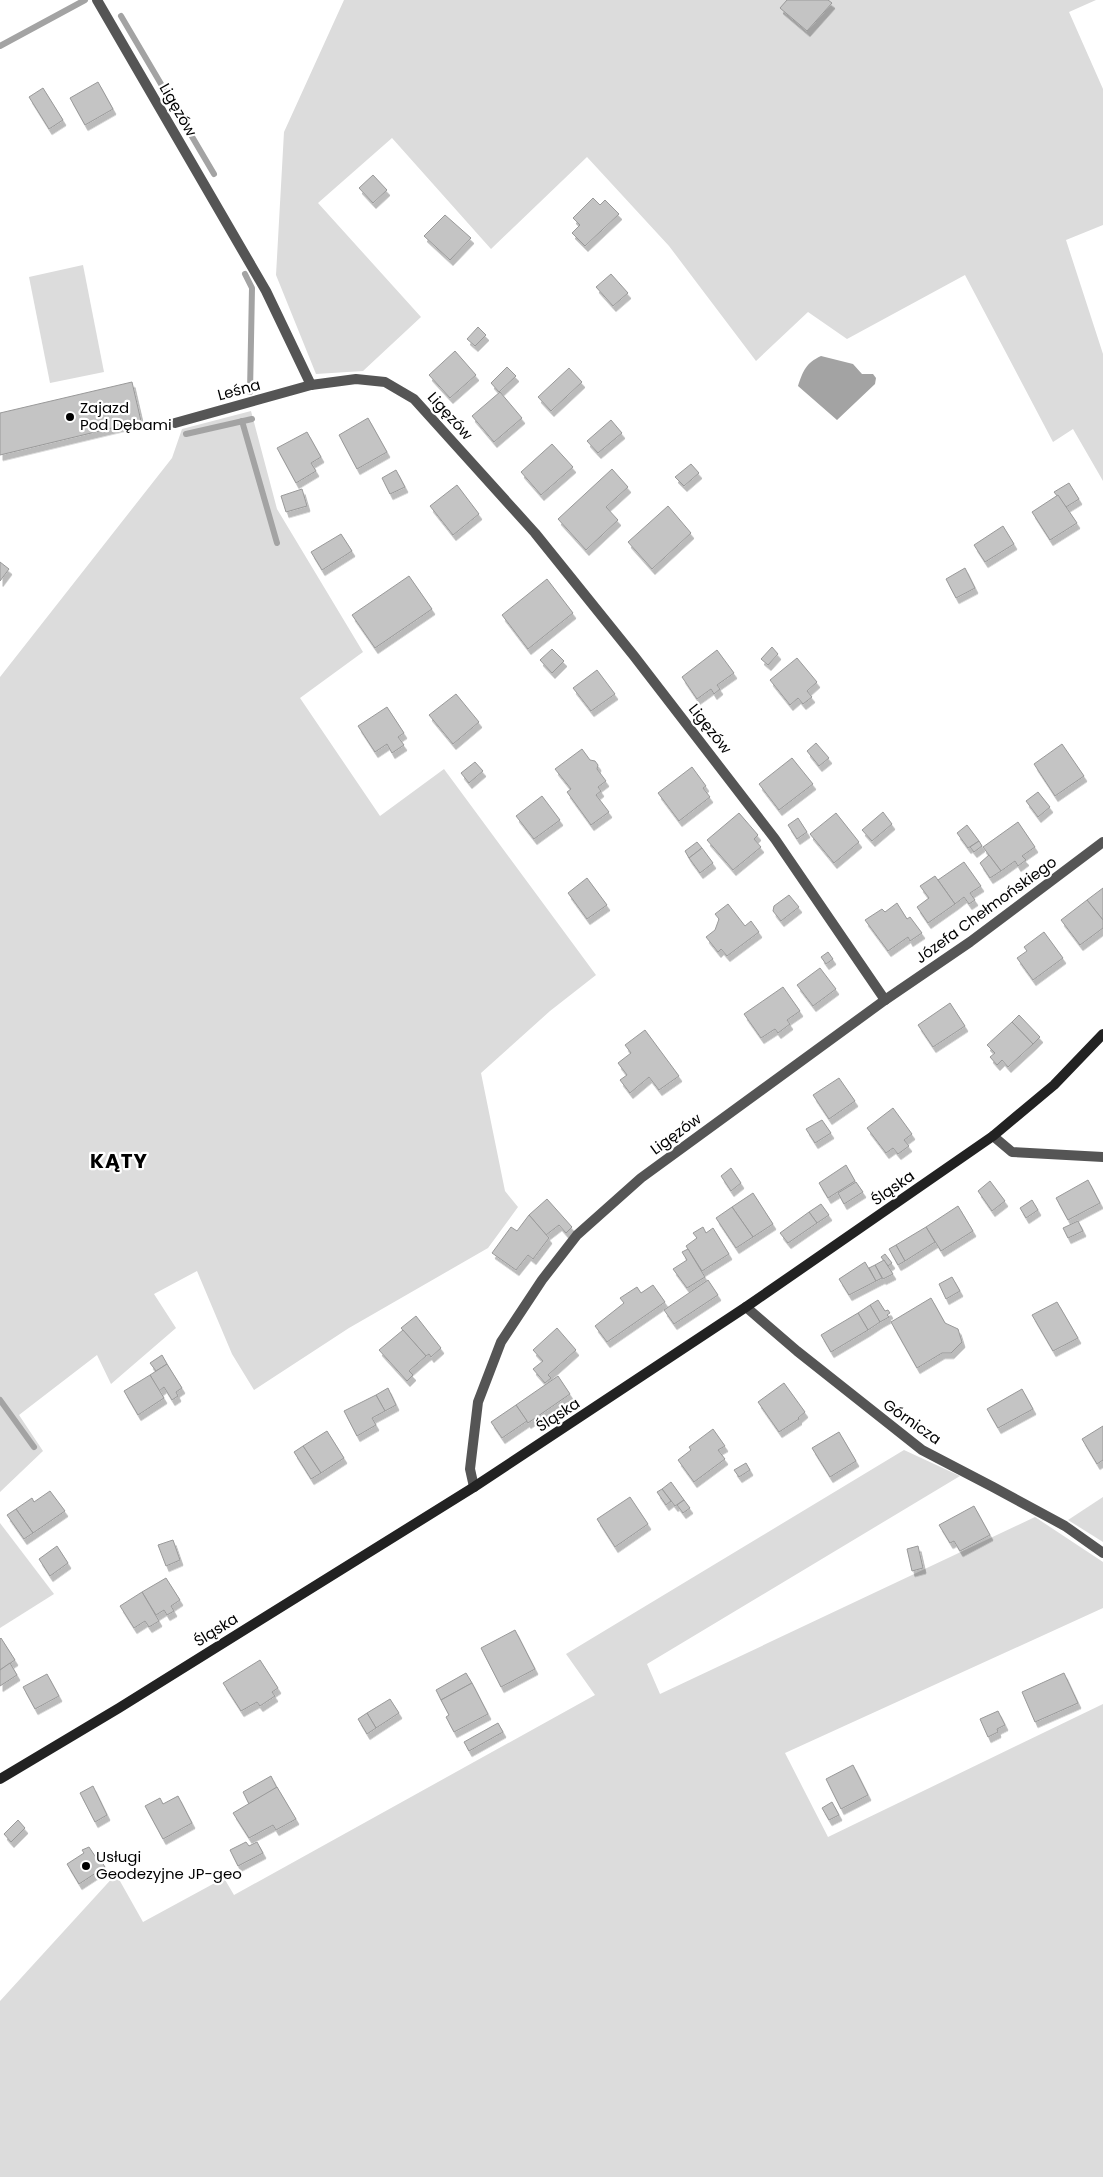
<svg xmlns="http://www.w3.org/2000/svg" width="1103" height="2177" font-family="Poppins,sans-serif">
  <style>
    .green { fill: #dcdcdc }
    .water { fill: #a3a3a3 }
    .lines { fill: none; stroke-linecap: round; stroke-linejoin: round }
    .stream { stroke: #a3a3a3; stroke-width: 6 }
    .building { fill: #c4c4c4; stroke: #999; filter: url(#shadow) }
    .minor { stroke: #555; stroke-width: 10 }
    .secondary { stroke: #222; stroke-width: 10 }
    .poi-dot { fill: #000; stroke: #fff; stroke-width: 2 }
    .labels { text-anchor: middle; stroke-width: 4.5; stroke-linejoin: round; paint-order: stroke }
    .street-label { font-size: 15px; fill: #000; stroke: #fff }
    .poi-label { font-size: 15px; fill: #000; stroke: #fff; text-anchor: start }
    .district-label { font-size: 20px; font-weight: bold; letter-spacing: 1px; fill: #000; stroke: #fff }
  </style>
  <defs>
    <filter id="shadow"><feDropShadow dx="3" dy="5.5" stdDeviation="0" flood-color="#0004"/></filter>
  </defs>
  <rect width="100%" height="100%" fill="#fff"/>
  <!-- green -->
  <g class="green">
    <path d="M 344,0 L 1096,0 L 1069,12 L 1103,89 L 1103,225 L 1066,240 L 1103,354 L 1103,481 L 1073,429 L 1053,442 L 965,275 L 847,339 L 808,312 L 756,361 L 669,246 L 587,157 L 491,249 L 392,138 L 318,203 L 421,317 L 363,371 L 316,374 L 276,275 L 284,132 Z"/>
    <path d="M 83,265 L 104,372 L 50,383 L 29,277 Z"/>
    <path d="M 251,411 L 277,509 L 363,652 L 300,698 L 380,816 L 444,769 L 596,975 L 550,1011 L 481,1073 L 505,1191 L 518,1207 L 488,1248 L 349,1328 L 254,1390 L 232,1354 L 197,1271 L 154,1294 L 176,1328 L 111,1384 L 97,1355 L 19,1415 L 43,1451 L 0,1492 L 0,677 L 172,458 L 182,429 Z"/>
    <path d="M 904,1450 L 960,1476 L 647,1664 L 660,1694 L 1035,1517 L 1103,1562 L 1103,1608 L 785,1753 L 828,1837 L 1103,1704 L 1103,2177 L 0,2177 L 0,2001 L 116,1874 L 143,1922 L 224,1878 L 234,1895 L 595,1695 L 566,1654 Z"/>
    <path d="M 1103,1497 L 1103,1542 L 1068,1520 Z"/>
    <path d="M 0,1523 L 54,1594 L 0,1628 Z"/>
  </g>
  <!-- water -->
  <path class="water" d="M 821,356 L 853,364 L 862,374 L 873,374 L 876,378 L 875,384 L 837,420 L 798,386 C 803,371 806,363 821,356 Z"/>
  <g class="lines">
    <!-- stream -->
    <g class="stream">
      <path d="M 121,16 L 214,174"/>
      <path d="M 0,46 L 85,0"/>
      <path d="M 245,274 L 252,288 L 250,392"/>
      <path d="M 242,421 L 277,543"/>
      <path d="M 186,434 L 252,419"/>
      <path d="M 0,1400 L 34,1447"/>
    </g>
  </g>
  <!-- building -->
  <g class="building">
    <path d="M 787,0 L 828,0 L 832,3 L 807,31 L 780,8 Z"/>
    <path d="M 98,82 L 113,109 L 85,125 L 70,98 Z"/>
    <path d="M 43,88 L 63,120 L 49,129 L 29,97 Z"/>
    <path d="M 373,175 L 387,190 L 373,203 L 359,188 Z"/>
    <path d="M 593,198 L 600,205 L 605,200 L 619,214 L 585,246 L 572,233 L 580,225 L 573,218 Z"/>
    <path d="M 445,215 L 471,238 L 450,260 L 424,236 Z"/>
    <path d="M 611,274 L 628,293 L 613,306 L 596,287 Z"/>
    <path d="M 478,327 L 486,335 L 475,346 L 467,339 Z"/>
    <path d="M 455,351 L 476,375 L 450,398 L 429,375 Z"/>
    <path d="M 507,367 L 516,376 L 499,392 L 491,383 Z"/>
    <path d="M 569,368 L 582,382 L 551,411 L 538,397 Z"/>
    <path d="M 132,382 L 141,421 L 0,455 L 0,413 Z"/>
    <path d="M 500,392 L 522,418 L 494,442 L 472,416 Z"/>
    <path d="M 368,418 L 387,452 L 357,469 L 339,435 Z"/>
    <path d="M 611,420 L 622,433 L 598,453 L 587,441 Z"/>
    <path d="M 307,432 L 321,457 L 311,463 L 316,471 L 296,483 L 277,448 Z"/>
    <path d="M 552,444 L 573,467 L 541,495 L 521,472 Z"/>
    <path d="M 691,464 L 699,473 L 684,486 L 675,477 Z"/>
    <path d="M 612,469 L 628,487 L 606,507 L 618,520 L 586,550 L 558,519 Z"/>
    <path d="M 396,470 L 405,487 L 390,494 L 382,478 Z"/>
    <path d="M 1069,483 L 1079,499 L 1066,507 L 1054,492 Z"/>
    <path d="M 457,485 L 479,514 L 453,535 L 430,506 Z"/>
    <path d="M 302,489 L 307,506 L 286,512 L 281,496 Z"/>
    <path d="M 1058,495 L 1077,523 L 1050,540 L 1032,512 Z"/>
    <path d="M 668,506 L 691,533 L 652,569 L 628,542 Z"/>
    <path d="M 1003,526 L 1014,544 L 985,562 L 974,545 Z"/>
    <path d="M 341,534 L 352,551 L 322,570 L 311,552 Z"/>
    <path d="M 0,562 L 9,569 L 0,581 Z"/>
    <path d="M 965,568 L 975,588 L 956,598 L 946,579 Z"/>
    <path d="M 409,576 L 432,609 L 375,648 L 352,615 Z"/>
    <path d="M 547,579 L 573,613 L 528,649 L 502,615 Z"/>
    <path d="M 772,647 L 778,654 L 768,665 L 761,659 Z"/>
    <path d="M 552,649 L 564,661 L 552,673 L 540,660 Z"/>
    <path d="M 717,650 L 734,673 L 717,685 L 720,689 L 714,694 L 711,689 L 697,699 L 682,677 Z"/>
    <path d="M 797,658 L 817,682 L 807,691 L 812,697 L 803,704 L 798,698 L 790,705 L 770,680 Z"/>
    <path d="M 597,670 L 615,694 L 591,711 L 573,688 Z"/>
    <path d="M 456,694 L 479,722 L 453,744 L 429,715 Z"/>
    <path d="M 387,707 L 404,733 L 398,737 L 404,745 L 392,753 L 387,744 L 375,752 L 358,726 Z"/>
    <path d="M 816,743 L 829,758 L 819,766 L 807,751 Z"/>
    <path d="M 1062,744 L 1084,776 L 1055,796 L 1034,764 Z"/>
    <path d="M 582,749 L 590,760 L 595,761 L 598,765 L 597,769 L 606,781 L 598,787 L 601,791 L 596,795 L 609,812 L 591,825 L 567,792 L 571,789 L 555,769 Z"/>
    <path d="M 792,758 L 813,784 L 779,810 L 759,784 Z"/>
    <path d="M 475,762 L 483,771 L 469,783 L 461,773 Z"/>
    <path d="M 692,767 L 706,786 L 703,788 L 710,797 L 679,821 L 658,793 Z"/>
    <path d="M 1038,792 L 1050,807 L 1038,817 L 1026,801 Z"/>
    <path d="M 542,796 L 560,820 L 534,839 L 516,816 Z"/>
    <path d="M 883,812 L 892,824 L 872,841 L 862,830 Z"/>
    <path d="M 739,813 L 758,835 L 754,839 L 761,847 L 733,870 L 707,840 Z"/>
    <path d="M 836,813 L 859,842 L 834,863 L 810,834 Z"/>
    <path d="M 798,818 L 807,832 L 797,839 L 788,825 Z"/>
    <path d="M 1018,822 L 1035,847 L 1022,856 L 1026,860 L 1018,866 L 1015,861 L 1001,871 L 983,847 Z"/>
    <path d="M 967,825 L 979,841 L 968,848 L 957,833 Z"/>
    <path d="M 979,841 L 982,846 L 974,852 L 970,847 Z"/>
    <path d="M 697,842 L 702,848 L 689,858 L 685,851 Z"/>
    <path d="M 702,848 L 713,863 L 700,873 L 689,858 Z"/>
    <path d="M 989,855 L 1001,871 L 990,878 L 980,863 Z"/>
    <path d="M 964,862 L 981,886 L 970,893 L 975,900 L 969,904 L 964,897 L 955,904 L 938,880 Z"/>
    <path d="M 935,876 L 955,904 L 928,923 L 917,907 L 929,898 L 920,886 Z"/>
    <path d="M 587,878 L 607,905 L 587,919 L 568,893 Z"/>
    <path d="M 1103,888 L 1103,920 L 1087,900 Z"/>
    <path d="M 789,895 L 799,907 L 781,921 L 773,911 L 774,906 Z"/>
    <path d="M 1087,900 L 1103,920 L 1103,928 L 1080,945 L 1061,920 Z"/>
    <path d="M 897,903 L 907,919 L 910,917 L 922,933 L 910,941 L 908,937 L 888,951 L 865,920 L 882,909 L 885,912 Z"/>
    <path d="M 728,904 L 745,926 L 751,921 L 759,932 L 727,956 L 721,949 L 718,952 L 706,937 L 715,930 L 719,919 L 715,914 Z"/>
    <path d="M 1044,932 L 1063,958 L 1033,980 L 1017,958 L 1027,951 L 1024,947 Z"/>
    <path d="M 828,952 L 833,959 L 826,964 L 821,957 Z"/>
    <path d="M 820,968 L 836,989 L 813,1006 L 797,985 Z"/>
    <path d="M 783,987 L 800,1011 L 787,1020 L 790,1024 L 778,1033 L 775,1029 L 761,1038 L 744,1014 Z"/>
    <path d="M 950,1003 L 965,1026 L 933,1047 L 918,1025 Z"/>
    <path d="M 1019,1015 L 1040,1037 L 1033,1044 L 1012,1022 Z"/>
    <path d="M 1012,1022 L 1033,1044 L 1008,1067 L 1002,1060 L 997,1065 L 990,1057 L 995,1053 L 987,1045 Z"/>
    <path d="M 645,1030 L 679,1076 L 659,1090 L 649,1077 L 630,1093 L 620,1080 L 627,1075 L 618,1063 L 631,1053 L 625,1045 Z"/>
    <path d="M 839,1078 L 855,1101 L 829,1119 L 813,1095 Z"/>
    <path d="M 893,1108 L 912,1134 L 904,1140 L 909,1146 L 898,1154 L 893,1148 L 886,1153 L 867,1128 Z"/>
    <path d="M 822,1120 L 831,1133 L 815,1143 L 806,1129 Z"/>
    <path d="M 846,1165 L 855,1181 L 828,1198 L 819,1183 Z"/>
    <path d="M 731,1168 L 741,1183 L 731,1191 L 721,1176 Z"/>
    <path d="M 1088,1180 L 1100,1203 L 1068,1220 L 1056,1198 Z"/>
    <path d="M 990,1181 L 1005,1201 L 992,1211 L 978,1191 Z"/>
    <path d="M 856,1182 L 863,1192 L 844,1204 L 838,1193 Z"/>
    <path d="M 753,1193 L 773,1224 L 753,1237 L 732,1207 Z"/>
    <path d="M 547,1199 L 572,1227 L 566,1233 L 559,1225 L 546,1235 L 529,1215 Z"/>
    <path d="M 1032,1200 L 1038,1210 L 1026,1218 L 1020,1208 Z"/>
    <path d="M 821,1204 L 829,1215 L 817,1223 L 809,1212 Z"/>
    <path d="M 958,1206 L 973,1231 L 941,1251 L 926,1227 Z"/>
    <path d="M 732,1207 L 753,1237 L 736,1248 L 716,1218 Z"/>
    <path d="M 809,1212 L 817,1223 L 788,1243 L 780,1233 Z"/>
    <path d="M 529,1215 L 549,1238 L 533,1259 L 528,1255 L 516,1270 L 492,1253 L 511,1227 L 517,1231 Z"/>
    <path d="M 1078,1221 L 1083,1231 L 1068,1238 L 1063,1228 Z"/>
    <path d="M 703,1227 L 706,1233 L 713,1228 L 729,1254 L 702,1271 L 686,1246 L 697,1238 L 693,1233 Z"/>
    <path d="M 926,1227 L 935,1242 L 905,1261 L 896,1245 Z"/>
    <path d="M 896,1245 L 905,1261 L 898,1265 L 889,1249 Z"/>
    <path d="M 688,1249 L 705,1277 L 687,1288 L 673,1269 L 687,1260 L 682,1252 Z"/>
    <path d="M 885,1254 L 892,1263 L 888,1266 L 881,1257 Z"/>
    <path d="M 884,1260 L 893,1274 L 883,1279 L 875,1265 Z"/>
    <path d="M 865,1262 L 876,1281 L 849,1295 L 839,1279 Z"/>
    <path d="M 875,1265 L 882,1278 L 876,1281 L 869,1268 Z"/>
    <path d="M 952,1277 L 960,1291 L 946,1299 L 939,1284 Z"/>
    <path d="M 708,1280 L 718,1295 L 674,1324 L 664,1310 Z"/>
    <path d="M 653,1285 L 665,1302 L 607,1342 L 595,1326 L 624,1303 L 620,1298 L 637,1287 L 641,1293 Z"/>
    <path d="M 931,1298 L 945,1323 L 958,1329 L 962,1342 L 951,1353 L 942,1353 L 917,1368 L 891,1322 Z"/>
    <path d="M 878,1300 L 885,1311 L 888,1310 L 890,1313 L 887,1315 L 889,1317 L 880,1322 L 870,1305 Z"/>
    <path d="M 1057,1302 L 1078,1338 L 1053,1351 L 1032,1315 Z"/>
    <path d="M 870,1305 L 880,1322 L 868,1330 L 858,1313 Z"/>
    <path d="M 858,1313 L 868,1330 L 831,1352 L 821,1335 Z"/>
    <path d="M 416,1316 L 441,1348 L 431,1357 L 429,1354 L 426,1356 L 401,1328 Z"/>
    <path d="M 557,1328 L 576,1350 L 548,1375 L 551,1378 L 545,1383 L 533,1369 L 543,1361 L 533,1350 Z"/>
    <path d="M 403,1330 L 426,1356 L 409,1371 L 413,1375 L 407,1381 L 379,1350 Z"/>
    <path d="M 162,1355 L 167,1364 L 156,1371 L 150,1363 Z"/>
    <path d="M 167,1364 L 182,1388 L 176,1392 L 178,1396 L 172,1400 L 164,1387 L 159,1391 L 150,1375 Z"/>
    <path d="M 150,1375 L 164,1398 L 138,1415 L 124,1391 Z"/>
    <path d="M 558,1376 L 570,1394 L 528,1423 L 516,1405 Z"/>
    <path d="M 784,1383 L 805,1412 L 798,1418 L 799,1419 L 779,1432 L 758,1402 Z"/>
    <path d="M 388,1388 L 396,1405 L 385,1411 L 376,1395 Z"/>
    <path d="M 1022,1389 L 1033,1409 L 998,1428 L 987,1409 Z"/>
    <path d="M 376,1395 L 385,1411 L 372,1418 L 376,1425 L 357,1436 L 344,1411 Z"/>
    <path d="M 516,1405 L 527,1421 L 502,1438 L 491,1422 Z"/>
    <path d="M 1103,1426 L 1103,1460 L 1097,1464 L 1082,1439 Z"/>
    <path d="M 713,1429 L 725,1446 L 718,1450 L 725,1459 L 694,1482 L 678,1460 L 691,1450 L 689,1447 Z"/>
    <path d="M 327,1431 L 344,1458 L 321,1473 L 303,1446 Z"/>
    <path d="M 839,1432 L 856,1461 L 830,1477 L 812,1448 Z"/>
    <path d="M 303,1446 L 321,1473 L 311,1479 L 294,1452 Z"/>
    <path d="M 746,1463 L 750,1470 L 739,1477 L 734,1470 Z"/>
    <path d="M 671,1482 L 684,1500 L 675,1506 L 662,1489 Z"/>
    <path d="M 662,1489 L 671,1501 L 666,1505 L 657,1492 Z"/>
    <path d="M 50,1491 L 65,1511 L 33,1533 L 16,1509 L 32,1498 L 34,1502 Z"/>
    <path d="M 630,1497 L 648,1524 L 615,1547 L 597,1519 Z"/>
    <path d="M 684,1500 L 690,1508 L 683,1513 L 677,1505 Z"/>
    <path d="M 974,1506 L 990,1535 L 960,1551 L 954,1541 L 950,1543 L 939,1525 Z"/>
    <path d="M 16,1509 L 33,1533 L 24,1539 L 7,1515 Z"/>
    <path d="M 173,1540 L 180,1560 L 166,1566 L 158,1545 Z"/>
    <path d="M 57,1546 L 68,1563 L 50,1576 L 39,1559 Z"/>
    <path d="M 918,1546 L 923,1568 L 912,1571 L 907,1549 Z"/>
    <path d="M 166,1578 L 180,1600 L 171,1606 L 174,1611 L 167,1615 L 164,1610 L 156,1615 L 142,1592 Z"/>
    <path d="M 142,1592 L 159,1621 L 149,1627 L 145,1621 L 134,1628 L 120,1606 Z"/>
    <path d="M 515,1630 L 535,1669 L 501,1687 L 481,1648 Z"/>
    <path d="M 1,1638 L 15,1660 L 0,1670 L 0,1639 Z"/>
    <path d="M 260,1660 L 278,1688 L 272,1692 L 275,1696 L 260,1706 L 257,1702 L 241,1711 L 223,1683 Z"/>
    <path d="M 10,1663 L 17,1675 L 0,1686 L 0,1670 Z"/>
    <path d="M 466,1673 L 472,1683 L 441,1700 L 436,1690 Z"/>
    <path d="M 1064,1673 L 1078,1703 L 1035,1722 L 1022,1692 Z"/>
    <path d="M 47,1674 L 59,1696 L 35,1709 L 23,1687 Z"/>
    <path d="M 472,1683 L 488,1714 L 454,1732 L 446,1717 L 449,1715 L 441,1700 Z"/>
    <path d="M 390,1699 L 399,1713 L 376,1728 L 367,1713 Z"/>
    <path d="M 998,1711 L 1005,1725 L 997,1729 L 998,1732 L 988,1737 L 980,1719 Z"/>
    <path d="M 367,1713 L 376,1728 L 367,1734 L 358,1719 Z"/>
    <path d="M 498,1723 L 503,1732 L 469,1751 L 464,1742 Z"/>
    <path d="M 853,1765 L 868,1795 L 841,1809 L 826,1779 Z"/>
    <path d="M 271,1776 L 277,1788 L 249,1804 L 243,1792 Z"/>
    <path d="M 93,1786 L 107,1815 L 95,1822 L 80,1793 Z"/>
    <path d="M 277,1787 L 296,1819 L 276,1830 L 273,1825 L 249,1838 L 233,1813 Z"/>
    <path d="M 178,1796 L 192,1823 L 163,1839 L 145,1806 L 160,1798 L 163,1804 Z"/>
    <path d="M 832,1802 L 839,1815 L 829,1820 L 822,1808 Z"/>
    <path d="M 18,1820 L 25,1828 L 11,1842 L 4,1834 Z"/>
    <path d="M 246,1842 L 249,1846 L 257,1842 L 263,1853 L 238,1866 L 230,1850 Z"/>
    <path d="M 89,1847 L 97,1859 L 99,1858 L 105,1867 L 79,1884 L 67,1864 L 84,1853 L 82,1850 Z"/>
  </g>
  <g class="lines">
    <!-- minor -->
    <g class="minor">
      <path d="M 97,0 L 266,291 L 311,385"/>
      <path d="M 175,423 L 311,385 L 356,379 L 385,382 L 414,399 L 535,533 L 634,656 L 775,839 L 885,1000"/>
      <path d="M 993,1136 L 1012,1152 L 1103,1157"/>
      <path d="M 746,1307 L 797,1351 L 922,1450 L 993,1487 L 1065,1526 L 1103,1553"/>
      <path d="M 474,1487 L 470,1469 L 478,1402 L 501,1342 L 542,1280 L 577,1235 L 641,1178 L 885,1000 L 970,942 L 1103,842"/>
    </g>
    <!-- secondary -->
    <path class="secondary" d="M 0,1779 L 119,1708 L 474,1487 L 746,1307 L 993,1136 L 1054,1085 L 1103,1034"/>
  </g>
  <!-- markers -->
  <g class="poi-dot">
    <circle cx="70" cy="417" r="5"/>
    <circle cx="86" cy="1866" r="5"/>
  </g>
  <g class="labels">
    <!-- street labels -->
    <g class="street-label">
      <text transform="translate(178 110) rotate(60)" y="5">Ligęzów</text>
      <text transform="translate(239 390) rotate(-15)" y="5">Leśna</text>
      <text transform="translate(450 416) rotate(48)" y="5">Ligęzów</text>
      <text transform="translate(710 729) rotate(52)" y="5">Ligęzów</text>
      <text transform="translate(986 910) rotate(-36)" y="5">Józefa Chełmońskiego</text>
      <text transform="translate(676 1134) rotate(-36)" y="5">Ligęzów</text>
      <text transform="translate(893 1188) rotate(-35)" y="5">Śląska</text>
      <text transform="translate(558 1415) rotate(-33)" y="5">Śląska</text>
      <text transform="translate(912 1422) rotate(35)" y="5">Górnicza</text>
      <text transform="translate(216 1630) rotate(-32)" y="5">Śląska</text>
    </g>
    <!-- poi labels -->
    <g class="poi-label">
      <text x="80" y="413">Zajazd<tspan x="80" dy="17">Pod Dębami</tspan></text>
      <text x="96" y="1862">Usługi<tspan x="96" dy="17">Geodezyjne JP-geo</tspan></text>
    </g>
    <!-- district labels -->
    <g class="district-label">
      <text x="119" y="1168">KĄTY</text>
    </g>
  </g>
</svg>
